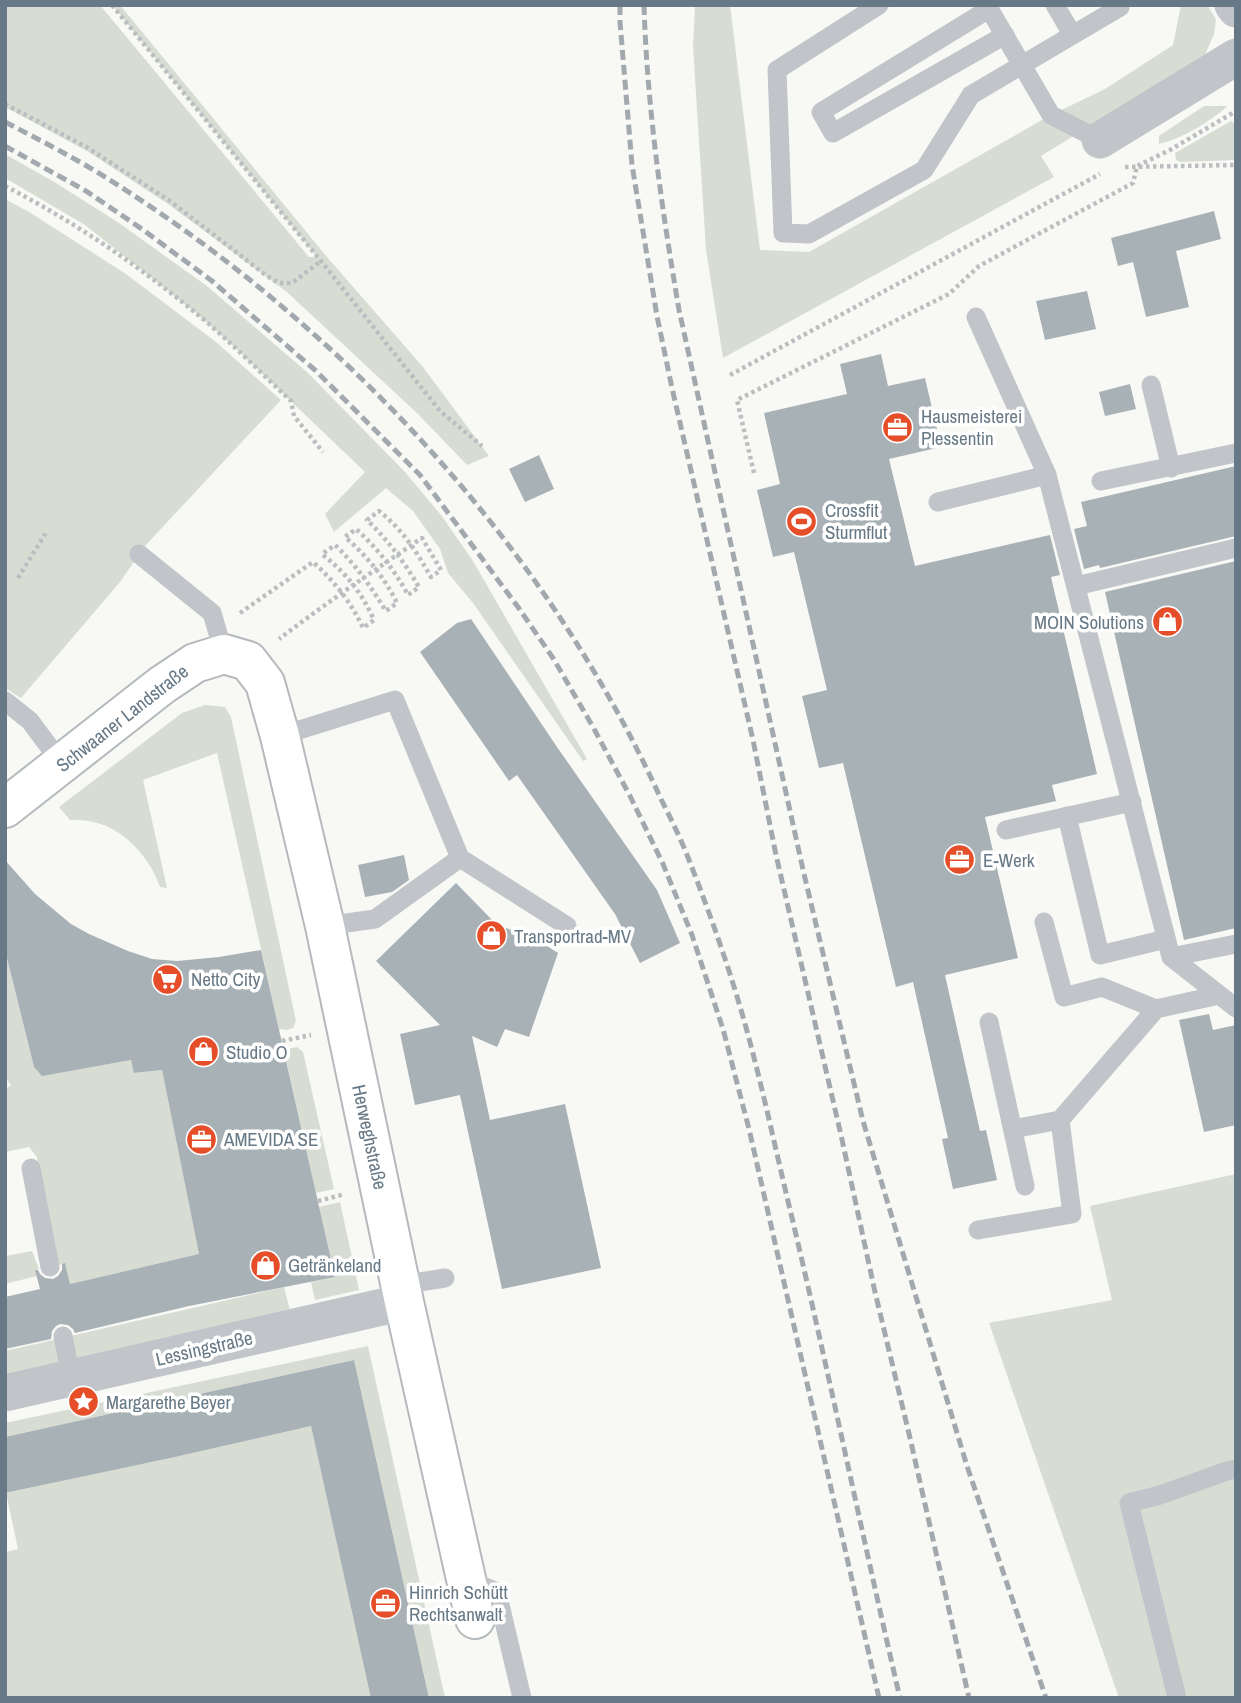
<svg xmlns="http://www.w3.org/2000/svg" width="1241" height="1703" font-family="'Archivo Narrow',sans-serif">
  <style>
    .green { fill: #d8ddd4 }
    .building { fill: #a8b1b6 }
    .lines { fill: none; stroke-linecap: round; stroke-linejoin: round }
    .secondary-casing { stroke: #b3b9bd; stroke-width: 42 }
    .path { stroke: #bbbec0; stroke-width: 4.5; stroke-dasharray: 3.5 3.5; stroke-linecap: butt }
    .lane { stroke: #c1c5c9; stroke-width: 19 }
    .street { stroke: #c1c5c9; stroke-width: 37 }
    .secondary { stroke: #fff; stroke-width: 38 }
    .rail { stroke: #a2a9ae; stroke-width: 5; stroke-dasharray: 10 5; stroke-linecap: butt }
    .labels { text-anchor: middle; stroke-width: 7; stroke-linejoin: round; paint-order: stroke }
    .poi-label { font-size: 19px; fill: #677986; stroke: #fff; text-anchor: start }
    .street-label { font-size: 19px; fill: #677986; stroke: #fff }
  </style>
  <rect width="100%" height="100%" fill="#f8f8f5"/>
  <!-- green -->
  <g class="green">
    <path d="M 5,5 L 100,5 L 309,257 L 317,257 L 112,5 L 120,5 L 327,257 L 423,367 L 489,456 L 467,465 L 419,415 L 288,293 L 168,204 L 87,151 L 5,107 Z"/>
    <path d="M 695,5 L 730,5 L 760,250 L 809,252 L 1051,115 L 1105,89 L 1173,45 L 1181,5 L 1207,5 L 1216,19 L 1214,34 L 1205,55 L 1041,156 L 1054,177 L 723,358 L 706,250 L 693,47 Z"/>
    <path d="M 1204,106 L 1228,106 C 1209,122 1184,138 1159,144 L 1159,136 Z"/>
    <path d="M 1231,121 L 1236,124 L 1236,160 L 1180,162 L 1176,160 L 1175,153 Z"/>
    <path d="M 5,154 L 56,183 L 119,223 L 207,286 L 308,373 L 405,472 L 441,515 L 473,561 L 587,759 L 583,761 L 473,603 L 448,573 L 440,549 L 413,511 L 386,488 L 334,532 L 325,514 L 365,472 L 232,345 L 197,314 L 85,225 L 5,178 Z"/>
    <path d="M 5,199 L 29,212 L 126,274 L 216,342 L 281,400 L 145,546 L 120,582 L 21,698 L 5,688 Z"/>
    <path d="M 205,705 L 225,707 L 231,717 L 296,1021 L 293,1028 L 287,1030 L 279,1029 L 217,753 L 143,780 L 167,888 L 160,887 C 150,858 125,829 93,822 C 86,820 78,820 70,820 L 59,807 L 182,713 Z"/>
    <path d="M 5,950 L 34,1067 L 42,1075 L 131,1060 L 135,1073 L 162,1070 L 200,1259 L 178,1259 L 70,1284 L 65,1264 L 56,1265 L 37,1157 L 29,1147 L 5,1152 L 5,1090 L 11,1085 L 5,1077 Z"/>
    <path d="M 297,1047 L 303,1052 L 334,1189 L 316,1193 L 284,1050 Z"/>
    <path d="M 1236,1174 L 1236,1698 L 1119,1698 L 989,1323 L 1112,1300 L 1090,1206 Z"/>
    <path d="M 340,1202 L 359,1290 L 315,1300 L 311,1282 L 335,1277 L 319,1207 Z"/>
    <path d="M 32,1251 L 39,1269 L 36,1270 L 37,1276 L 5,1284 L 5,1256 Z"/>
    <path d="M 284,1287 L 290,1311 L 5,1375 L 5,1351 Z"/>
    <path d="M 368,1346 L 445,1698 L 429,1698 L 354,1360 L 5,1437 L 5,1423 Z"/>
    <path d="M 311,1426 L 372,1698 L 5,1698 L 5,1552 L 18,1549 L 6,1493 Z"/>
  </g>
  <!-- building -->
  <g class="building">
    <path d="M 1214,211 L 1221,239 L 1176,251 L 1189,307 L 1146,317 L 1133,262 L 1118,266 L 1111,238 Z"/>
    <path d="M 1087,291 L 1096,329 L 1045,340 L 1036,301 Z"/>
    <path d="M 881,354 L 888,386 L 925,378 L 941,447 L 889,459 L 915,566 L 1050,535 L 1060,575 L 1051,577 L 1097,774 L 1052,785 L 1056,801 L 985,817 L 1018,958 L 945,975 L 980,1131 L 986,1130 L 997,1180 L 953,1189 L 942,1139 L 948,1138 L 913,982 L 896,987 L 843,763 L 819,768 L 802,696 L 827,690 L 794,552 L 773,557 L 757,490 L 780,484 L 764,413 L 847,394 L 840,364 Z"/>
    <path d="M 1130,384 L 1136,409 L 1105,416 L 1099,392 Z"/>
    <path d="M 539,455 L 554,489 L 525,502 L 509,469 Z"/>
    <path d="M 1236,466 L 1236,536 L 1100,568 L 1099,565 L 1084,569 L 1074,529 L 1087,526 L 1081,502 Z"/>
    <path d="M 1236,561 L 1236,928 L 1184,940 L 1105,592 Z"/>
    <path d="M 471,619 L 557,747 L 657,890 L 680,943 L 640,963 L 615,914 L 517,775 L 509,781 L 420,652 L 457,623 Z"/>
    <path d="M 404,855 L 409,880 L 392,892 L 365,897 L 358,865 Z"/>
    <path d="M 5,860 L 35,894 L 71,924 L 89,934 L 128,951 L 152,959 L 177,961 L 219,957 L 261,950 L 335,1277 L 189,1306 L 75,1333 L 73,1329 L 68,1325 L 60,1324 L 56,1326 L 52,1331 L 51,1339 L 5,1349 L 5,1297 L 40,1289 L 35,1270 L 38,1270 L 40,1274 L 45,1278 L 53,1279 L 58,1276 L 62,1270 L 62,1264 L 65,1263 L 70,1284 L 199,1254 L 162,1070 L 134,1073 L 131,1060 L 42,1076 L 34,1067 L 5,950 Z"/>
    <path d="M 456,883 L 496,924 L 541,942 L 558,953 L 529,1037 L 505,1029 L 497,1047 L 472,1036 L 490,1120 L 565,1104 L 601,1268 L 502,1289 L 460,1095 L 415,1105 L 400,1034 L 440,1025 L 376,961 Z"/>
    <path d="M 1209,1014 L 1213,1030 L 1236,1025 L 1236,1125 L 1204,1132 L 1179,1020 Z"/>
    <path d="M 354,1360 L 429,1698 L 371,1698 L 311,1426 L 170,1458 L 5,1493 L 5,1437 Z"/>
  </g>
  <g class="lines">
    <defs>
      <path id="secondary" d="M 5,808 L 162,685 L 195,663 L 224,654 L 248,661 L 265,683 L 280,736 L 325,926 L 404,1302 L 475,1619"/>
    </defs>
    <!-- secondary casing -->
    <use href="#secondary" class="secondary-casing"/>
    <!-- path -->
    <g class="path">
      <path d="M 112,5 L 321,261 L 440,411 L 482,446"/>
      <path d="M 5,104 L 88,148 L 170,201 L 267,276 L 279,283 L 292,283 L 321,261"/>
      <path d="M 1125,167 L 1236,165"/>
      <path d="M 5,186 C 73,221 138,265 197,314 C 230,341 260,372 291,401 L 294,416 L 323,452"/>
      <path d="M 730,375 L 1100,174"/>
      <path d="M 754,473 L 737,400 L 949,294 L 979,266 L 1133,183 L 1137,166 L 1170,150 L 1236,111"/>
      <path d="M 18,578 L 47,531"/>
      <path d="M 240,613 L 313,562 C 334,581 351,602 363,628 L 374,620 C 362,593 346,573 322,554 L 335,545 C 356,565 371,587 386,611 L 397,603 C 384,577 367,556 345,537 L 356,529 C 377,548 394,569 408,595 L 419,587 C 404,562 388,540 367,520 L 379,511 C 403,530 416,551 431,577 L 441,570 L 422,538 C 373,571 325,604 279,639"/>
      <path d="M 282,1041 L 311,1035"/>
      <path d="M 318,1201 L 345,1194"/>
    </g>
    <!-- lane -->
    <g class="lane">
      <path d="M 879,5 L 777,70 L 783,233 L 809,234 L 924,170 L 971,95 L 1120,7 L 1120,5"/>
      <path d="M 987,5 L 1051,115 L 1100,140"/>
      <path d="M 1055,5 L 1072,34"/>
      <path d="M 989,9 L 821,112 L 833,133 L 1005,35"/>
      <path d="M 976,317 L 1047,475 L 1171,957 L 1236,1008"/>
      <path d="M 1151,385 L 1171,468"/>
      <path d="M 1101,481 L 1236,453"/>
      <path d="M 938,502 L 1047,475"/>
      <path d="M 139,554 L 212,613 L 224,654"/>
      <path d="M 1076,586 L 1236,548"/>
      <path d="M 5,701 L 30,721 L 62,764"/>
      <path d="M 280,736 L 395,700 L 460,858 L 567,926"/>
      <path d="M 1067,816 L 1100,955 L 1166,939"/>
      <path d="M 1006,830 L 1132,802"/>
      <path d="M 1044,922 L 1064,997 L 1102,987 L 1156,1009"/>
      <path d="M 325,926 L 375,919 L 460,858"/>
      <path d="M 1171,957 L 1236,944"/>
      <path d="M 989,1022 L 1025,1186"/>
      <path d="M 1013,1129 L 1060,1120 L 1156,1009 L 1219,995"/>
      <path d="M 31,1168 L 50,1267"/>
      <path d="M 978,1230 L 1072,1214 L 1060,1120"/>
      <path d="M 400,1285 L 445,1278"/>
      <path d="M 63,1336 L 71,1378"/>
      <path d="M 466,1579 L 497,1592 L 522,1698"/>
      <path d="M 1177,1698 L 1129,1503 L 1160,1495 L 1227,1471 L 1236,1469"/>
    </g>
    <!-- street -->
    <g class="street">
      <path d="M 1233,5 L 1236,9"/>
      <path d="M 1100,140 L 1236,57"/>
      <path d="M 5,1393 L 404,1302"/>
    </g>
    <!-- secondary -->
    <use href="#secondary" class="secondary"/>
    <!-- rail -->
    <g class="rail">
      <path d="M 620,5 L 620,22 L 632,165 L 657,316 L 672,388 L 753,740 L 776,855 L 841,1135 L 875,1292 L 910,1438 L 969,1698"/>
      <path d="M 644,5 C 647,107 662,210 679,310 L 804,874 L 863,1121 L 967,1466 L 1046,1698"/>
      <path d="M 5,122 C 36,138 67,154 97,172 C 337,320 544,542 661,799 C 671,819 681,839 689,860 C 711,916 731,973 747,1031 C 762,1086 774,1142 787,1197 C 827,1363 861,1531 900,1698"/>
      <path d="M 5,146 L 86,191 L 142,229 L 212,281 L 315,370 L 420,475 L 518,607 L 553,658 L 593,727 L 630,796 L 663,864 L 692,935 L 723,1029 L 749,1129 L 879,1698"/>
    </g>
  </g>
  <!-- icons -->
  <defs>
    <symbol id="office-disc" viewBox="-11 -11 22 22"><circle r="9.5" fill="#e54e28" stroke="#fff"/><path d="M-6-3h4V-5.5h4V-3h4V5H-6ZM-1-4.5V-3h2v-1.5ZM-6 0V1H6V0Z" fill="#fff"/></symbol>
    <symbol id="stadium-disc" viewBox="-11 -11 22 22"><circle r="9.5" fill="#e54e28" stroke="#fff"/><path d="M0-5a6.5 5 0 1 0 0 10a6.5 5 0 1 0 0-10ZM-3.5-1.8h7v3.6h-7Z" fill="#fff"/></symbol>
    <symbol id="shop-disc" viewBox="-11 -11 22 22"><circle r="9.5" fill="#e54e28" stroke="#fff"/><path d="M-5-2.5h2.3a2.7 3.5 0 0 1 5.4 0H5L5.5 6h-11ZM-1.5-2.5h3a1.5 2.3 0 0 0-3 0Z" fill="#fff"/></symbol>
    <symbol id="supermarket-disc" viewBox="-11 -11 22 22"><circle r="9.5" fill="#e54e28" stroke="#fff"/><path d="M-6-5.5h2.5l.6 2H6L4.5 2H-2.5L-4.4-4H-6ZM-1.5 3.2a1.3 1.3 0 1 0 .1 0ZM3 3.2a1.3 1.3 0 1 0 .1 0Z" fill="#fff"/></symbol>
    <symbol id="sight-disc" viewBox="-11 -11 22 22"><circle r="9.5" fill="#e54e28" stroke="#fff"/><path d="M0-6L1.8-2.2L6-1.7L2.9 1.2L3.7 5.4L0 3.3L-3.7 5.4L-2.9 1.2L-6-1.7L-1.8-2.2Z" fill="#fff"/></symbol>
  </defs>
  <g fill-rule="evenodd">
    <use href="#office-disc" x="880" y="410" width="35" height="35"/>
    <use href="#stadium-disc" x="784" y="504" width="35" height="35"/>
    <use href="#shop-disc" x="1150" y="604" width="35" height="35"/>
    <use href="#office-disc" x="942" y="842" width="35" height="35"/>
    <use href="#shop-disc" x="474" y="918" width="35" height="35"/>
    <use href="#supermarket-disc" x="150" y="962" width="35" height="35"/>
    <use href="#shop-disc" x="186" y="1034" width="35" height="35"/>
    <use href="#office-disc" x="184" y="1122" width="35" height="35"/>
    <use href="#shop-disc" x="248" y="1248" width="35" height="35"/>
    <use href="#sight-disc" x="66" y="1384" width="35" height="35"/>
    <use href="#office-disc" x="368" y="1586" width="35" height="35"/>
  </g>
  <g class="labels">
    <!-- poi labels -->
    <g class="poi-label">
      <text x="921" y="423">Hausmeisterei<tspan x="921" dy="22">Plessentin</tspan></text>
      <text x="825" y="517">Crossfit<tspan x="825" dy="22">Sturmflut</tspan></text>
      <text x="1144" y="629" text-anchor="end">MOIN Solutions</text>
      <text x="983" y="867">E-Werk</text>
      <text x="514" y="943">Transportrad-MV</text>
      <text x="191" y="986">Netto City</text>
      <text x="226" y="1059">Studio O</text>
      <text x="224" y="1146">AMEVIDA SE</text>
      <text x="288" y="1272">Getränkeland</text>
      <text x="106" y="1409">Margarethe Beyer</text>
      <text x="409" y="1599">Hinrich Schütt<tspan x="409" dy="22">Rechtsanwalt</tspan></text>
    </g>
    <!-- street labels -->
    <g class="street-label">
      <text transform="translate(122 718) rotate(-38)" y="7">Schwaaner Landstraße</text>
      <text transform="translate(370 1137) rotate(78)" y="7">Herweghstraße</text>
      <text transform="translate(204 1348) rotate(-13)" y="7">Lessingstraße</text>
    </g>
  </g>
  <!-- border -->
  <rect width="1241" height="1703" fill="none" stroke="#677986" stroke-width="14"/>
</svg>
